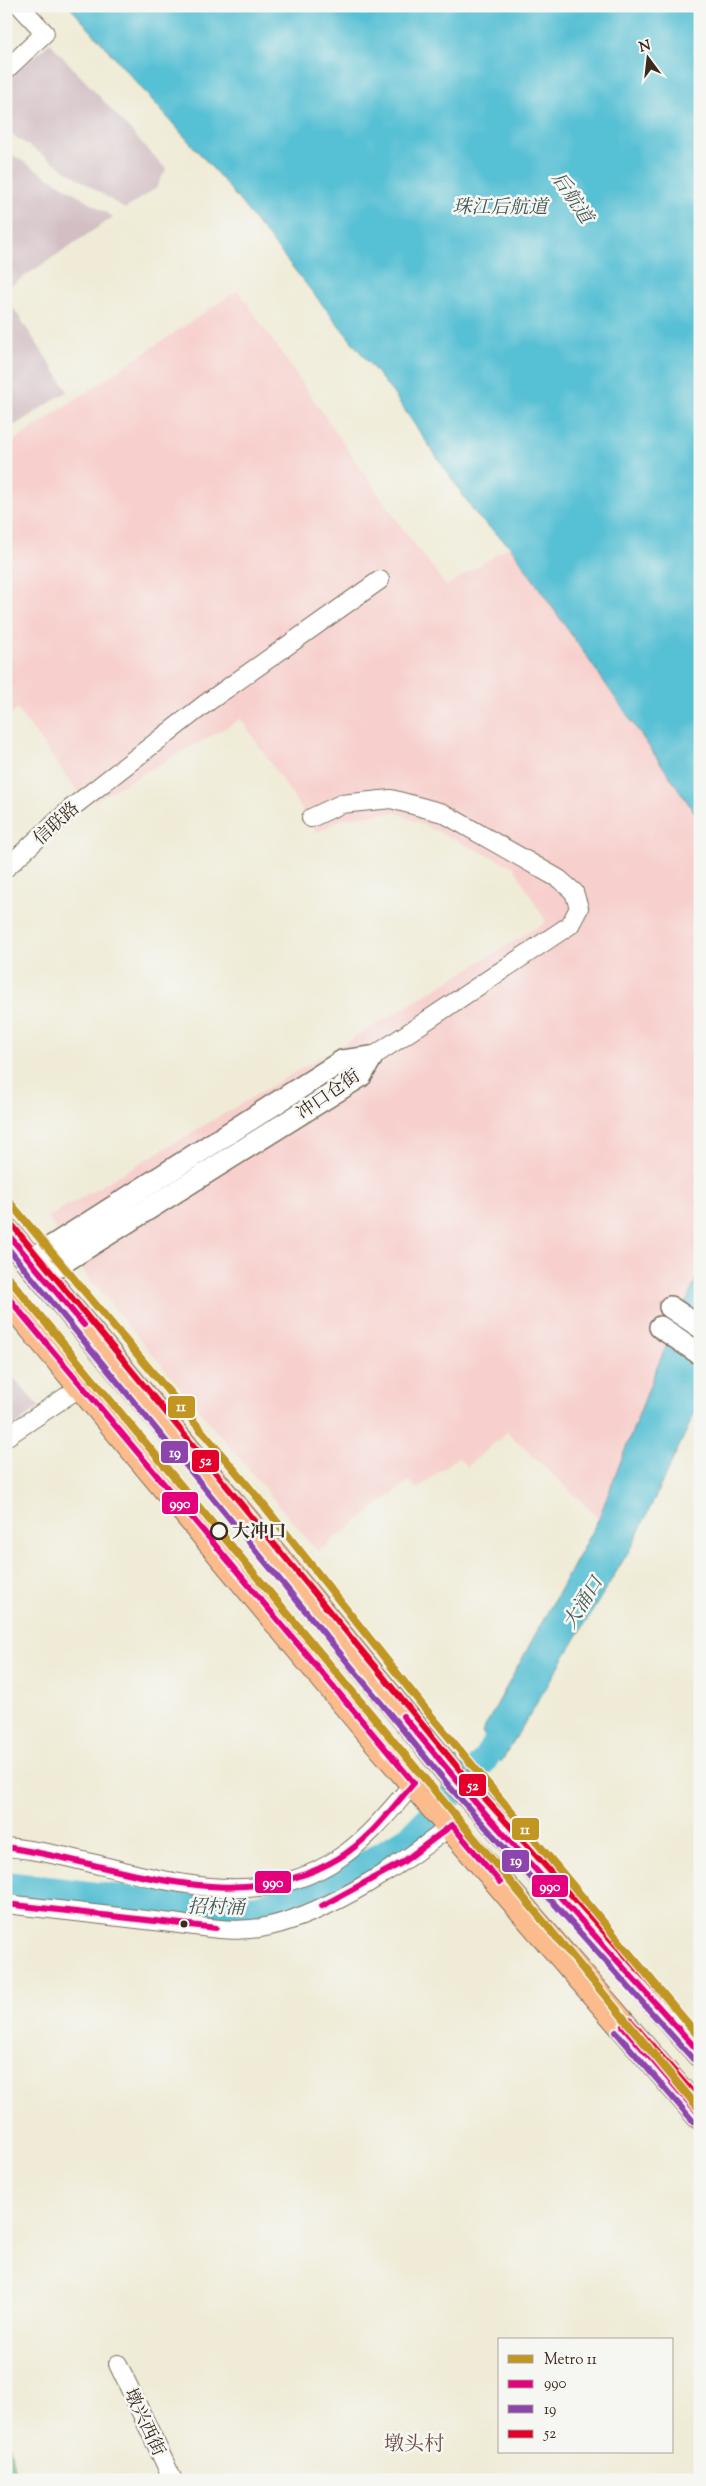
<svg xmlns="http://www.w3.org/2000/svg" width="706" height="2486" font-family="'Sorts Mill Goudy','Noto Serif SC',serif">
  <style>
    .built { fill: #f7d0cd }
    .industrial { fill: #d2bec3 }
    .green { fill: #7ac989; stroke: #5a7a54 }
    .water { fill: #57c0d4; stroke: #497579 }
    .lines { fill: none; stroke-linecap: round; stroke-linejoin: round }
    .river { stroke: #57c0d4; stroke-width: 26 }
    .minor-casing { stroke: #7a6e5e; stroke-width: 20 }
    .tertiary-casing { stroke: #7a6e5e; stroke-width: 24 }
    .trunk-casing { stroke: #7a6e5e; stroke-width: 30 }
    .minor { stroke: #fff; stroke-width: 18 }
    .tertiary { stroke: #fff; stroke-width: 21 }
    .trunk { stroke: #fbbb8c; stroke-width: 28 }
    .bus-1-casing { stroke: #f6f6f2; stroke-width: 10 }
    .bus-2-casing { stroke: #f6f6f2; stroke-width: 10 }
    .bus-3-casing { stroke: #f6f6f2; stroke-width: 10 }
    .bus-1 { stroke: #e5007d; stroke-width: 6 }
    .bus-2 { stroke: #8e44ad; stroke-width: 6 }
    .bus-3 { stroke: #e4002b; stroke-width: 6 }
    .metro-1-casing { stroke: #f6f6f2; stroke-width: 11 }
    .metro-1 { stroke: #c19623; stroke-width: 8 }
    .stop-dot { fill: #f6f6f2; stroke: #3b2a1e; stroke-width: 2.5 }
    .bus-dot { fill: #3b2a1e; stroke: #f6f6f2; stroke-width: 2 }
    .labels { text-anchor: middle; stroke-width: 5; stroke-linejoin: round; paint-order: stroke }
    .street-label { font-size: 18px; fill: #3b2a1e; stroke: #f6f6f2 }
    .stop-label { font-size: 18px; font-weight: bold; fill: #3b2a1e; stroke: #f6f6f2; text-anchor: start }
    .water-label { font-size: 19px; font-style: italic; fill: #435755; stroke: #f6f6f2 }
    .quarter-label { font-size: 20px; fill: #6f4f46; stroke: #f6f6f2 }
    .line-badge { stroke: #f6f6f2; stroke-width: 2 }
    .badge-label { font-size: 14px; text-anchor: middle; font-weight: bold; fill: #fff }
  </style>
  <rect width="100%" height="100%" fill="#f6f6f2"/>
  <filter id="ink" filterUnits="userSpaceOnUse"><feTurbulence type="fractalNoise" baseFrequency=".02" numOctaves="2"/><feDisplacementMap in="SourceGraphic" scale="10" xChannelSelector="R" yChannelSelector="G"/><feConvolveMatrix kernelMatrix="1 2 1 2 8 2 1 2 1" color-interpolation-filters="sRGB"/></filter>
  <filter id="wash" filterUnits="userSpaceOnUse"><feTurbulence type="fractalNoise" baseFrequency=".0096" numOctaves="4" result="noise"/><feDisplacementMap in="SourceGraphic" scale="20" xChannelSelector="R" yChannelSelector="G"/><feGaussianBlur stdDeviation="1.12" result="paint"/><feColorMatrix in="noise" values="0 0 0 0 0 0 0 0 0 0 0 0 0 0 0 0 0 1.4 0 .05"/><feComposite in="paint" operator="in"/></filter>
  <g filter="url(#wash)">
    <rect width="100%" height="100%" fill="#efebd6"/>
    <!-- built -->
    <path class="built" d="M 238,290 L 393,515 L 446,586 L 510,546 L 700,820 L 700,1271 L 657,1367 L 599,1518 L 507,1432 L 467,1467 L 458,1457 L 417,1489 L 409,1481 L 318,1552 L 87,1276 L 48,1217 L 377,1024 L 546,922 L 514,867 L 395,812 L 345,818 L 317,832 L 241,719 L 94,801 L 83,799 L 17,709 L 6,717 L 6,446 Z"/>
    <!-- industrial -->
    <g class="industrial">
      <path d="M 50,43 L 166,169 L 156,188 L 125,209 L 6,131 L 6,81 Z"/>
      <path d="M 6,151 L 113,217 L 6,289 Z"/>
      <path d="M 6,297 L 68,391 L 6,431 Z"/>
      <path d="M 6,1369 L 39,1407 L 6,1433 Z"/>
    </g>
    <!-- green -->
    <path class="green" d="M 6,2425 L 16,2480 L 6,2480 Z"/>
    <!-- water -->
    <g class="water">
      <path d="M 69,6 L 700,6 L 700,820 L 510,546 L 478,517 L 393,393 L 223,180 Z"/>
      <path d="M 700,1271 L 700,1402 L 633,1544 L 501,1762 L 482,1732 L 599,1518 L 657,1367 Z"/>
    </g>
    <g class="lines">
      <!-- river -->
      <path class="river" d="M 6,1884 L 220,1910 L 258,1907 L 331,1885 L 411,1836 L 484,1761 L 511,1718"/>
    </g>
  </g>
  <g filter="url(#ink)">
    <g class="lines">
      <defs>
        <g id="minor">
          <path d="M 6,70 L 45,33 L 20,6"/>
          <path d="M 311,818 L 341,804 L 391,799 L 443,813 L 559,879 L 574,892 L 579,908 L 570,925 L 372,1057"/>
          <path d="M 6,868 L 70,809 L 205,704 L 380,580"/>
          <path d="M 6,1437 L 82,1386"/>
          <path d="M 6,1847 C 113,1856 237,1928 339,1858 C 368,1839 391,1809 414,1783"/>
          <path d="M 6,1904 C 62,1910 117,1917 172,1923 C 203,1927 239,1934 270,1926 C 330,1912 404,1863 452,1825"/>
          <path d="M 118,2364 L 173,2480"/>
        </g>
        <g id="tertiary">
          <path d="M 30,1260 L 342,1061 L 372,1057"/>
          <path d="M 43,1275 L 361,1076 L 372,1057"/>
          <path d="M 670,1307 L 700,1327"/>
          <path d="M 660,1327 L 700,1354"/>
        </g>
        <g id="trunk">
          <path d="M 6,1232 L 266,1546 L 456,1780 L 626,1968 L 700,2053"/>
          <path d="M 6,1295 L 370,1732 L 700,2115"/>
        </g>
      </defs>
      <!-- minor casing -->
      <use href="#minor" class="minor-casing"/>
      <!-- tertiary casing -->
      <use href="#tertiary" class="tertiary-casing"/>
      <!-- trunk casing -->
      <use href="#trunk" class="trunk-casing"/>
      <!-- minor -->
      <use href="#minor" class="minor"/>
      <!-- tertiary -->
      <use href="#tertiary" class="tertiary"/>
      <!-- trunk -->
      <use href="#trunk" class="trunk"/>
      <defs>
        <g id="bus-1">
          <path d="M 6,1232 L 84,1325"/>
          <path d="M 6,1295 L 414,1783 C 391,1809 369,1840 339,1858 C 235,1921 117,1863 6,1847"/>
          <path d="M 403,1716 L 475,1802 L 700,2053"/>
          <path d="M 6,1904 L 216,1928"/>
          <path d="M 322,1906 L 403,1862 L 452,1825 L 500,1882"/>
          <path d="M 623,2026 L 700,2115"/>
        </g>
        <g id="bus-2">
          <path d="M 6,1246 L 449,1786 L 693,2059"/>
          <path d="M 616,2032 L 693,2121"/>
        </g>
        <g id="bus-3">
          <path d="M 13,1226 L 463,1774 L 700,2039"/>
          <path d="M 630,2020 L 700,2101"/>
        </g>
      </defs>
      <!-- bus-1 casing -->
      <use href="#bus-1" class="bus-1-casing"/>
      <!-- bus-2 casing -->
      <use href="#bus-2" class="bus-2-casing"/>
      <!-- bus-3 casing -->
      <use href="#bus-3" class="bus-3-casing"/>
      <!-- bus-1 -->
      <use href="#bus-1" class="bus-1"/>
      <!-- bus-2 -->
      <use href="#bus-2" class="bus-2"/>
      <!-- bus-3 -->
      <use href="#bus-3" class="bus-3"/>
      <defs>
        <g id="metro-1">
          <path d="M 6,1198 L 258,1498 L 423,1706 L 700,2038"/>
          <path d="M 6,1275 L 700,2110"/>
        </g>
      </defs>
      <!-- metro-1 casing -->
      <use href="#metro-1" class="metro-1-casing"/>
      <!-- metro-1 -->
      <use href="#metro-1" class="metro-1"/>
    </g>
  </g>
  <!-- markers -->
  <circle class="stop-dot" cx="219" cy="1531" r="8"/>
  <circle class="bus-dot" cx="184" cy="1924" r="4.5"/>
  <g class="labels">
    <!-- street labels -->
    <g class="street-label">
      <text transform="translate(56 823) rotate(-42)" y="6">信联路</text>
      <text transform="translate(328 1094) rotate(-35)" y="6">冲口仓街</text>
      <text transform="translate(145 2422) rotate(65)" y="6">墩兴西街</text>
    </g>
    <!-- stop labels -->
    <g class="stop-label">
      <text x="232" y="1537">大冲口</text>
    </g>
    <!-- water labels -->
    <g class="water-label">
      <text transform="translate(573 197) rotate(56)" y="7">后航道</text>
      <text x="500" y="213">珠江后航道</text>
      <text transform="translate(582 1602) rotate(-58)" y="7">大涌口</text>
      <text transform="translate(216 1906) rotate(1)" y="7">招村涌</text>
    </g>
    <!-- quarter labels -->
    <g class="quarter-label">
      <text x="414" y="2450">墩头村</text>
    </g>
  </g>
  <g class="line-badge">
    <rect x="167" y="1395" width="29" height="24" rx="5" fill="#c19623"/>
    <rect x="160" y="1440" width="29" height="24" rx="5" fill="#8e44ad"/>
    <rect x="191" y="1449" width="29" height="24" rx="5" fill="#e4002b"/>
    <rect x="161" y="1491" width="38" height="24" rx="5" fill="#e5007d"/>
    <rect x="458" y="1773" width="29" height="24" rx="5" fill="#e4002b"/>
    <rect x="511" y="1817" width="29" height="24" rx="5" fill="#c19623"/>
    <rect x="501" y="1849" width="29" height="24" rx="5" fill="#8e44ad"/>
    <rect x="254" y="1870" width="38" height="24" rx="5" fill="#e5007d"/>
    <rect x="531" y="1874" width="38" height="24" rx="5" fill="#e5007d"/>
  </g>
  <g class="badge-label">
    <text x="181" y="1411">11</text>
    <text x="175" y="1457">19</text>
    <text x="206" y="1465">52</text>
    <text x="180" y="1508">990</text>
    <text x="473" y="1790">52</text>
    <text x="525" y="1834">11</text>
    <text x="516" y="1865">19</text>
    <text x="273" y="1887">990</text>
    <text x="550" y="1891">990</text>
  </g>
  <!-- margin -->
  <rect width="706" height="2486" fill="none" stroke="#f6f6f2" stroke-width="25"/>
  <!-- legend -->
  <rect x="498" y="2338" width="175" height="115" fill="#f6f6f2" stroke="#aba49d"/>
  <rect x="508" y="2355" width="25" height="8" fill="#c19623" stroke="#aba49d"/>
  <text x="544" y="2364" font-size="15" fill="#3b2a1e">Metro 11</text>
  <rect x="508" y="2380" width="25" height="8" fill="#e5007d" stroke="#aba49d"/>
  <text x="544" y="2388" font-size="15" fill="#3b2a1e">990</text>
  <rect x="508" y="2405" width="25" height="8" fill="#8e44ad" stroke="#aba49d"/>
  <text x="544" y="2414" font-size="15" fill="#3b2a1e">19</text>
  <rect x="508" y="2430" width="25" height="8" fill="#e4002b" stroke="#aba49d"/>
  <text x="544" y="2438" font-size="15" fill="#3b2a1e">52</text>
  <!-- north arrow -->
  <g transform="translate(648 58) rotate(345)" stroke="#f6f6f2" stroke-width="4" paint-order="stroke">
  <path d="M0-4L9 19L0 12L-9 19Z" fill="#3b2a1e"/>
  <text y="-8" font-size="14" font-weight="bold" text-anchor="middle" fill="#3b2a1e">N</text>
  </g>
</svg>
